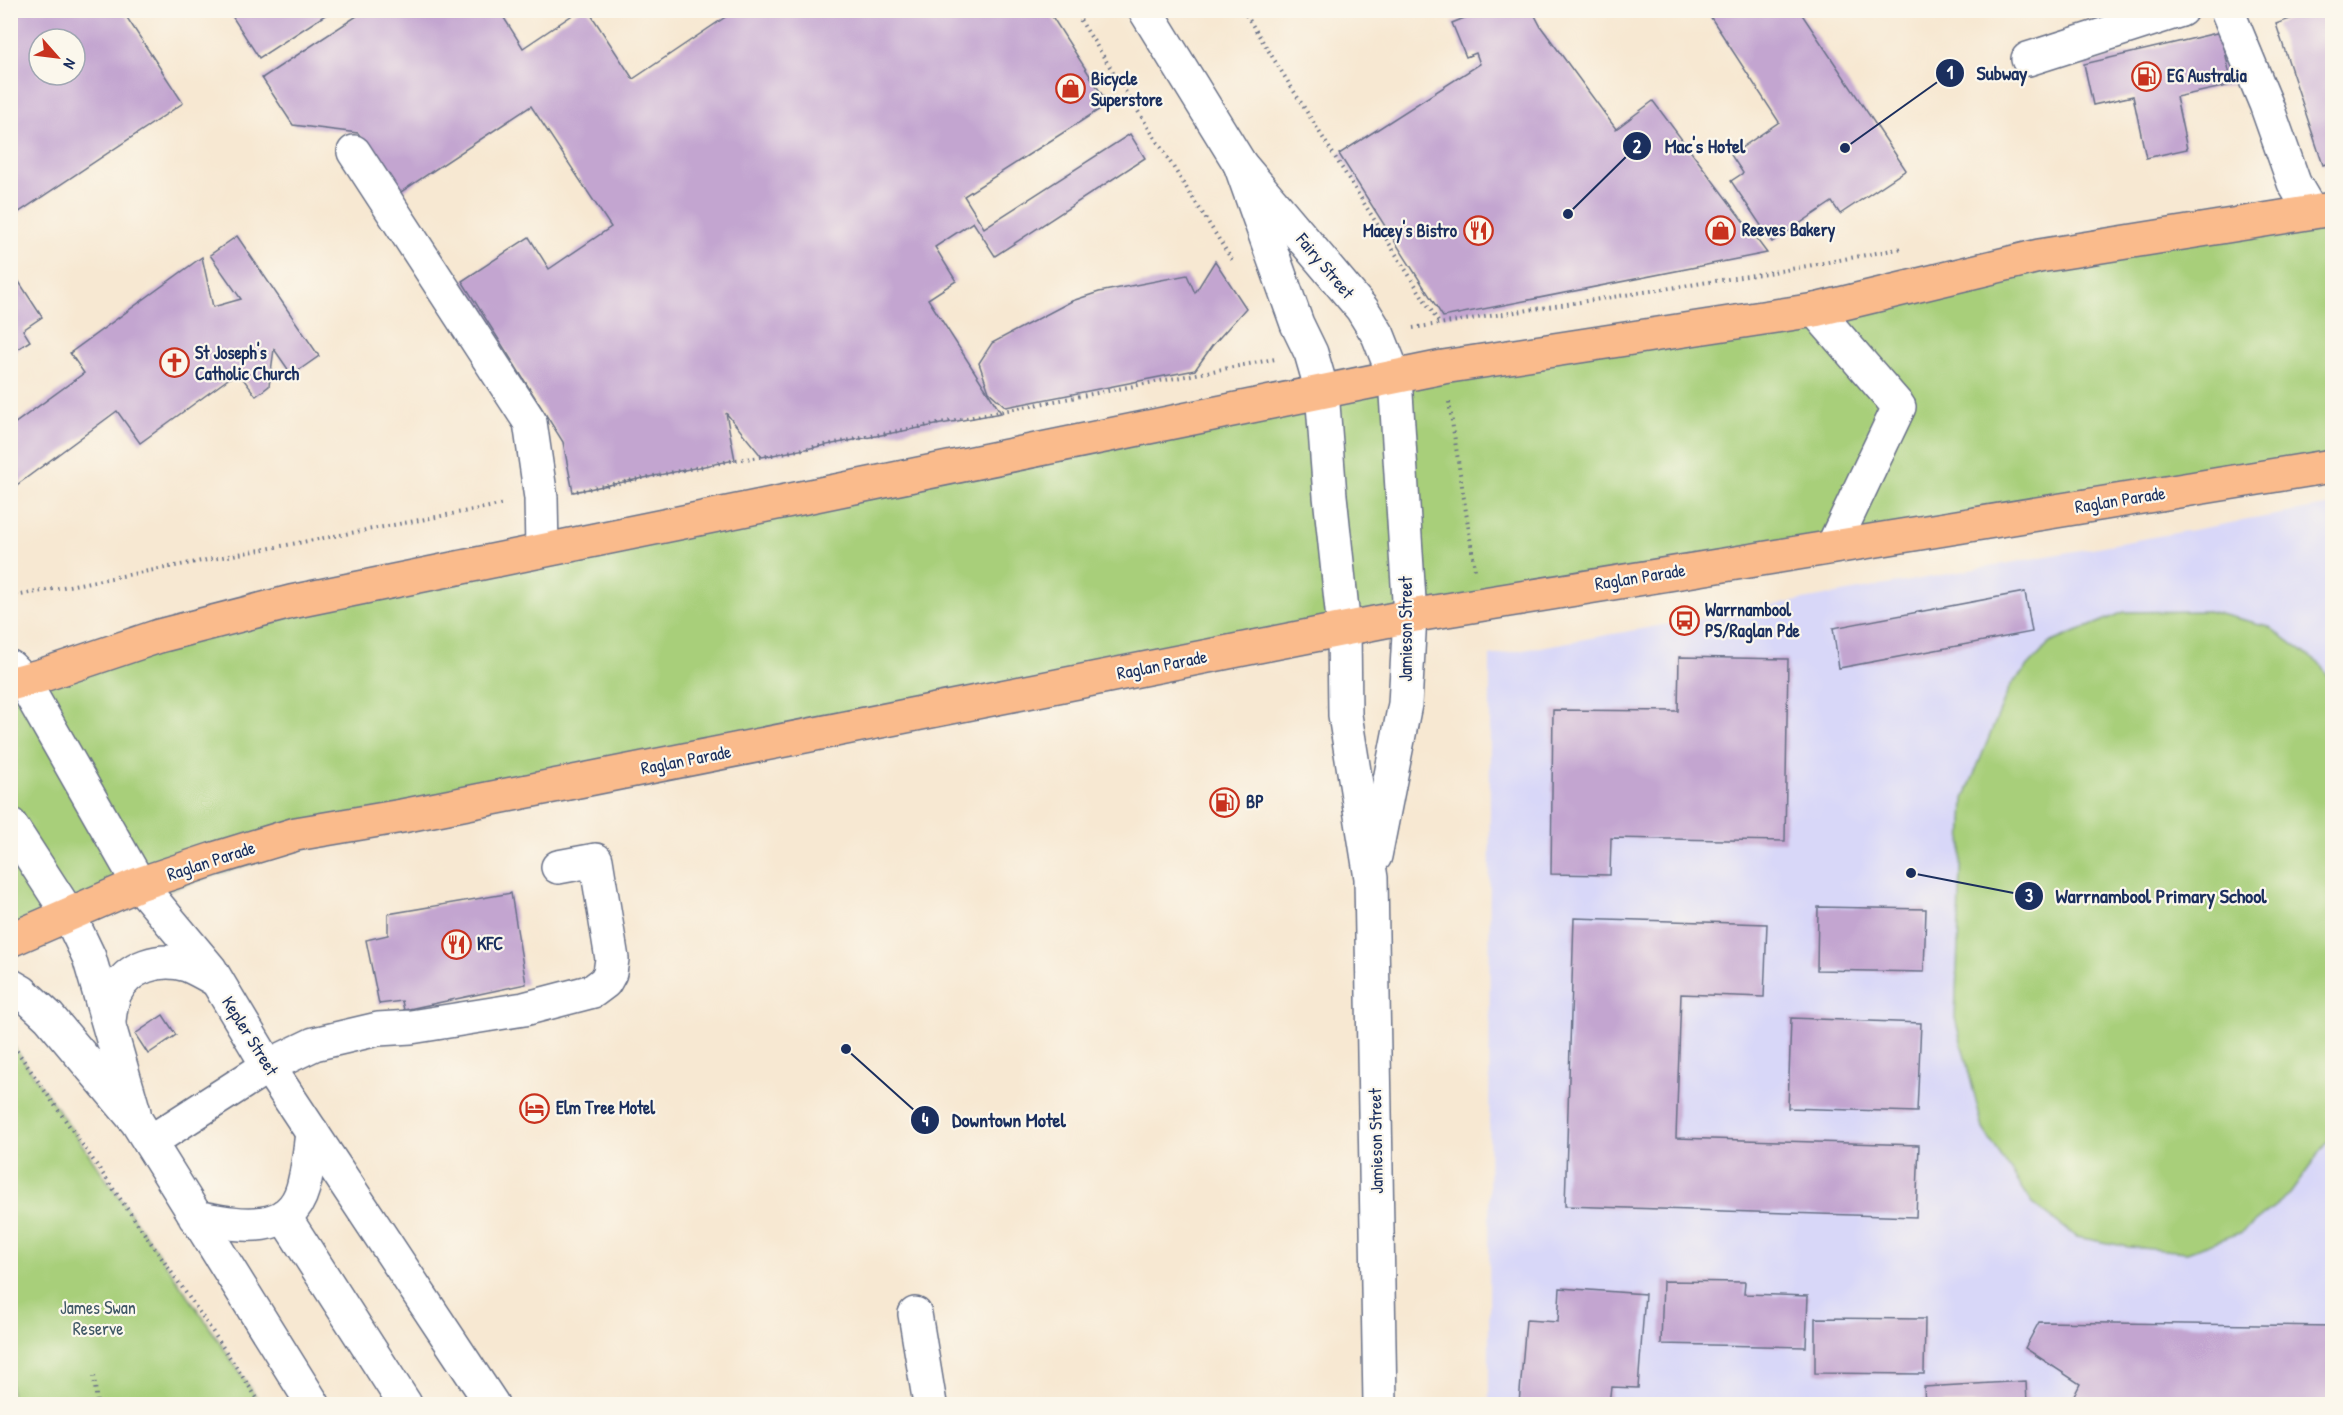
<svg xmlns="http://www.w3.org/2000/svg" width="2343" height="1415" font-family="'Patrick Hand',sans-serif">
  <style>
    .built { fill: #d8d7f8 }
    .green { fill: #a8cf7a; stroke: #627f6c; stroke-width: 1.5 }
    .building { fill: #c3a5d0; fill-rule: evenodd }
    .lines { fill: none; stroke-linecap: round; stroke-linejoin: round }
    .minor-casing { stroke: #687087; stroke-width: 36 }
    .highway-casing { stroke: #687087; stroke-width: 36 }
    .path { stroke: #687087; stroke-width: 4; stroke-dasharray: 1.5 4.5; stroke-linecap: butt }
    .minor { stroke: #fff; stroke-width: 33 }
    .highway { stroke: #fabb8c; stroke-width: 33 }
    .labels { text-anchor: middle; stroke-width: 4.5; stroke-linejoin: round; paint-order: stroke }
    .poi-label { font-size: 18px; font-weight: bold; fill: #1b2f5e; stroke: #fbf7ec; text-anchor: start }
    .street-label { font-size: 18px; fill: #1b2f5e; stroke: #fbf7ec }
    .park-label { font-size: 18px; fill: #3e5765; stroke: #fbf7ec }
    .leader { fill: none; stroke: #1b2f5e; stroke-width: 2 }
    .callout-dot { fill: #1b2f5e; stroke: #fbf7ec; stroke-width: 2 }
    .mark-label { font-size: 18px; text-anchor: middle; font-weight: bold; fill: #fff }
    .callout-label { font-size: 20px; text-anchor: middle; font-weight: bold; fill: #1b2f5e; stroke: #fbf7ec; stroke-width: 4.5; stroke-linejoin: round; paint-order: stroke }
  </style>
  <rect width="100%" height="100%" fill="#fbf7ec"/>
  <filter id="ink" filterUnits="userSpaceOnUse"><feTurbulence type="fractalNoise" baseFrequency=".0167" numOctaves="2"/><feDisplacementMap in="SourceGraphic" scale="12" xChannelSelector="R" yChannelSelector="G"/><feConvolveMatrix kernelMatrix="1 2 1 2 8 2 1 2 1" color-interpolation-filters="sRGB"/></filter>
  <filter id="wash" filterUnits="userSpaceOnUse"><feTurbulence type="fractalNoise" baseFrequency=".008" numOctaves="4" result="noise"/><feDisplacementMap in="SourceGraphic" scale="24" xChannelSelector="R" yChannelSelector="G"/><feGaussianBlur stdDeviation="1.35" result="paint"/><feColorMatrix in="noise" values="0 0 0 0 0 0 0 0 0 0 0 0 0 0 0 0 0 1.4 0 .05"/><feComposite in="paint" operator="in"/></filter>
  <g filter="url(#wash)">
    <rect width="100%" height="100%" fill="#f7e8d2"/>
    <!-- built -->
    <path class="built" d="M 2332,505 L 2332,1404 L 1489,1404 L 1490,656 Z"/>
    <!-- green -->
    <g class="green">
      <path d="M 2332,209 L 2332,466 L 1480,603 L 402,816 L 11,940 L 10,684 L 291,602 Z"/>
      <path d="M 2208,611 L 2268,626 L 2321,665 L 2332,683 L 2332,1136 L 2290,1194 L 2242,1232 L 2187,1252 L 2129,1247 L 2077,1237 L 2033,1204 L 1983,1129 L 1955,1018 L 1964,799 L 2010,686 L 2050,643 L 2124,612 Z"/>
      <path d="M 10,1041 L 202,1316 L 261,1404 L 11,1404 Z"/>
    </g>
    <g id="blocks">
      <!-- building -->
      <g class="building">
        <path d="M 10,10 L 122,10 L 183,103 L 10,218 ZM 39,39 L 75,39 L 75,75 L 39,75 Z"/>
        <path d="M 234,10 L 333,10 L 259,58 L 230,13 Z"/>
        <path d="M 366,10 L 499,10 L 523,48 L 580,10 L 588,10 L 633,79 L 736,10 L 1048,10 L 1108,104 L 964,196 L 984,228 L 1130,134 L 1145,158 L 995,256 L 973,222 L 935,247 L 956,281 L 928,299 L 1001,413 L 762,457 L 726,413 L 735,460 L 573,492 L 563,442 L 462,281 L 529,237 L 549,269 L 611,227 L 531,106 L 398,194 L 358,133 L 293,125 L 262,78 Z"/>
        <path d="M 1484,10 L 1532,10 L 1541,27 L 1616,129 L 1653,101 L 1767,253 L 1443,317 L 1339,154 L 1480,64 L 1476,53 L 1466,57 L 1452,23 Z"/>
        <path d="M 1706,10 L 1799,10 L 1906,170 L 1840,214 L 1832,202 L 1772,242 L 1731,181 L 1743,173 L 1731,155 L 1779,122 Z"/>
        <path d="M 2314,10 L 2332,10 L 2332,162 L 2323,165 L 2276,24 Z"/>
        <path d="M 2221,32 L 2232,85 L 2176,97 L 2187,149 L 2146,158 L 2133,96 L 2093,105 L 2084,64 Z"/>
        <path d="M 237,236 L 319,356 L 292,375 L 274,349 L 269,386 L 256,396 L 238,372 L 140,443 L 117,411 L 14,487 L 10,482 L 10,427 L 84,373 L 70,353 L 202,257 L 213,307 L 241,299 L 210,255 Z"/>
        <path d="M 1215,261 L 1246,308 L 1212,346 L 1195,370 L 1006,407 L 989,392 L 979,363 L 992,343 L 1072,301 L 1099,292 L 1187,275 L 1195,293 Z"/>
        <path d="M 10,268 L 42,317 L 23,330 L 30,341 L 10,354 Z"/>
        <path d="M 2025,592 L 2032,632 L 1839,668 L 1833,628 Z"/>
        <path d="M 1679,657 L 1788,659 L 1785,841 L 1611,838 L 1610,875 L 1551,874 L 1553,710 L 1678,711 Z"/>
        <path d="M 511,893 L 526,984 L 404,1010 L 402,1001 L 379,1004 L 366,940 L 388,935 L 388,914 Z"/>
        <path d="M 1818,907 L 1926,909 L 1924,972 L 1817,970 Z"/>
        <path d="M 1574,918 L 1767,924 L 1764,997 L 1681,994 L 1676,1138 L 1919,1145 L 1916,1217 L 1565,1206 Z"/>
        <path d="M 163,1015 L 176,1035 L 148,1054 L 135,1034 Z"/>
        <path d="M 1791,1018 L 1921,1023 L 1917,1112 L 1788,1108 Z"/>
        <path d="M 1663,1281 L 1745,1282 L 1744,1294 L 1808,1296 L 1806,1347 L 1661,1344 Z"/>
        <path d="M 1560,1288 L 1645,1294 L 1638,1388 L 1611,1387 L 1609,1404 L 1519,1404 L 1526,1320 L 1558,1322 Z"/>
        <path d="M 1815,1318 L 1925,1319 L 1924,1374 L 1815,1373 Z"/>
        <path d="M 2039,1322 L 2332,1326 L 2332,1404 L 2070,1404 L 2080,1384 L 2025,1348 Z"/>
        <path d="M 2026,1381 L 2027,1404 L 1925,1404 L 1924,1387 Z"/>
      </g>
    </g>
  </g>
  <g filter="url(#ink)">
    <use href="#blocks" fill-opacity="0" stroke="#687087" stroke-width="1.5"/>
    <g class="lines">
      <defs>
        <g id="minor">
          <path d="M 1145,10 L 1240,164 L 1362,309 L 1378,335 L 1395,378 L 1410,616 L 1405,704 L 1375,856"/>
          <path d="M 2227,10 L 2266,104 L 2294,183 L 2311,212"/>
          <path d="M 2028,59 L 2181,10"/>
          <path d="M 354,152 L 530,422 L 541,498 L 542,550"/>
          <path d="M 1240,164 L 1297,324 L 1311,353 L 1322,391 L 1330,496 L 1344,629 L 1345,715 L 1371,878 L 1380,1404"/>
          <path d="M 1815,310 L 1899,407 L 1833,546"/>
          <path d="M 10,667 L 22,679 L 139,884 L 210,969 L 268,1066 L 492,1404"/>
          <path d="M 10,824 L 69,915 L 89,957 L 134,1112"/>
          <path d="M 10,985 L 22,992 L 49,1017 L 137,1122 L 313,1404"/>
          <path d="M 109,1021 C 110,1011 111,1002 115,993 C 128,966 160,957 187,965 C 197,969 207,975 216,980"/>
          <path d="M 150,1142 L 268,1066 L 314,1044 L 378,1029 L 411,1027 L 524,1009 L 593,991 L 605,982 L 610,973 L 612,959 L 596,860 L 558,867"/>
          <path d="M 284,1216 L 405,1404"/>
          <path d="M 195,1217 C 234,1224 289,1238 303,1188 C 308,1170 310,1151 312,1132"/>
          <path d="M 915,1314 L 930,1404"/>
        </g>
        <g id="highway">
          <path d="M 10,684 L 43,675 L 159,636 L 291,602 L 1443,367 L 1815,310 L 2039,256 L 2332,209"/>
          <path d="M 10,940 L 139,884 L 214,859 L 296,834 L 402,816 L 1410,616 L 2332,466"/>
        </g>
      </defs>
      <!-- minor casing -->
      <use href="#minor" class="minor-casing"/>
      <!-- highway casing -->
      <use href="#highway" class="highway-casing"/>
      <!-- path -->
      <g class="path">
        <path d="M 1074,10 L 1232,260"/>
        <path d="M 1243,10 L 1439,323"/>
        <path d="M 1413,328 L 1786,270 L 1903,248"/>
        <path d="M 1449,402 L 1475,570"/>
        <path d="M 577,491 L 735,460 L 762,457 L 1275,359"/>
        <path d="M 10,597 L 505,504"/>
        <path d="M 10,622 L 17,632"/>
        <path d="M 10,1041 L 202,1316 L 261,1404"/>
        <path d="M 94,1376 L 97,1404"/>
      </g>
      <!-- minor -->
      <use href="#minor" class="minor"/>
      <!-- highway -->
      <use href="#highway" class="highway"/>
    </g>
  </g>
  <!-- icons -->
  <defs>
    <symbol id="fuel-ring" viewBox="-11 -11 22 22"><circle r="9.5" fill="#fbf7ec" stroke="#c8321e" stroke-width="1.5"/><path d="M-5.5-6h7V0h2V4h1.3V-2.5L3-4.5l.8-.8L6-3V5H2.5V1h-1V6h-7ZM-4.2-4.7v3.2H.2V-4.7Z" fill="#c8321e"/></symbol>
    <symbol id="shop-ring" viewBox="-11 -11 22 22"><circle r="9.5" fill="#fbf7ec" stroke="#c8321e" stroke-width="1.5"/><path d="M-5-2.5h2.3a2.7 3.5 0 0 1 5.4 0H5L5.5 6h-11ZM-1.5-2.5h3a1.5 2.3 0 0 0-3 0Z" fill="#c8321e"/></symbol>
    <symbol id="restaurant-ring" viewBox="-11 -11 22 22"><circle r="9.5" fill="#fbf7ec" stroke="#c8321e" stroke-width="1.5"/><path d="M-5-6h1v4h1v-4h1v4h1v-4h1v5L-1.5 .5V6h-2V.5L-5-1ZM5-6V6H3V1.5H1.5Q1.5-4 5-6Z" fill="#c8321e"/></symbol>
    <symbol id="church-ring" viewBox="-11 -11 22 22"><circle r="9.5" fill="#fbf7ec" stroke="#c8321e" stroke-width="1.5"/><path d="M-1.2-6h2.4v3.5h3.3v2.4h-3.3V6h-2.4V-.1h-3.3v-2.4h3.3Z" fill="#c8321e"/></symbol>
    <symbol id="bus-ring" viewBox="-11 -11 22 22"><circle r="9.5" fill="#fbf7ec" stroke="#c8321e" stroke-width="1.5"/><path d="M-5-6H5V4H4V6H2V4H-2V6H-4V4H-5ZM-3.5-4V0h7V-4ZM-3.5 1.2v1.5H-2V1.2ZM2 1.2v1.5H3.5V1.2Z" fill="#c8321e"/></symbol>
    <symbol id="hotel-ring" viewBox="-11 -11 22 22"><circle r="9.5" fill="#fbf7ec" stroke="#c8321e" stroke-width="1.5"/><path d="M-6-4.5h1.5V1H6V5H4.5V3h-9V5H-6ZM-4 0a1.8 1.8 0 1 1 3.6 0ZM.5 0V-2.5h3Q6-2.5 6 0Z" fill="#c8321e"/></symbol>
  </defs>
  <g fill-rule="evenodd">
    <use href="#fuel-ring" x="2130" y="60" width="33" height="33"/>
    <use href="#shop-ring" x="1054" y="72" width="33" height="33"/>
    <use href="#shop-ring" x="1704" y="214" width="33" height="33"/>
    <use href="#restaurant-ring" x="1462" y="214" width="33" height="33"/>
    <use href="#church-ring" x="158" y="346" width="33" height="33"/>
    <use href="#bus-ring" x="1668" y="604" width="33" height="33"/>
    <use href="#fuel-ring" x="1208" y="786" width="33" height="33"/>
    <use href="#restaurant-ring" x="440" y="928" width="33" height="33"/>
    <use href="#hotel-ring" x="518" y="1092" width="33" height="33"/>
  </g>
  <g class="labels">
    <!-- poi labels -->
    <g class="poi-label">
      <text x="2167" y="82">EG Australia</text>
      <text x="1091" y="85">Bicycle<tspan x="1091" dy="21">Superstore</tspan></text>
      <text x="1742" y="236">Reeves Bakery</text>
      <text x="1457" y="237" text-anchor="end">Macey's Bistro</text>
      <text x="195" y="359">St Joseph's<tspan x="195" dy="21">Catholic Church</tspan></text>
      <text x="1705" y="616">Warrnambool<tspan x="1705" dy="21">PS/Raglan Pde</tspan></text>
      <text x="1246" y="808">BP</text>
      <text x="477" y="950">KFC</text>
      <text x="556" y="1114">Elm Tree Motel</text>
    </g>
    <!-- street labels -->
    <g class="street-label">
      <text transform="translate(1325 266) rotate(50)" y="6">Fairy Street</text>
      <text transform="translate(2120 500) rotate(-9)" y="6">Raglan Parade</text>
      <text transform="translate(1640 577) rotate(-9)" y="6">Raglan Parade</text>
      <text transform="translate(1406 629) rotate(-90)" y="6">Jamieson Street</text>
      <text transform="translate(1162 665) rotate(-11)" y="6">Raglan Parade</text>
      <text transform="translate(686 760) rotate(-11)" y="6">Raglan Parade</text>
      <text transform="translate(211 861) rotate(-18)" y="6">Raglan Parade</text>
      <text transform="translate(250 1036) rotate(58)" y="6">Kepler Street</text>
      <text transform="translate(1376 1141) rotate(-91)" y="6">Jamieson Street</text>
    </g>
    <!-- park labels -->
    <g class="park-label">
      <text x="98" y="1314">James Swan<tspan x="98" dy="21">Reserve</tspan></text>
    </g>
  </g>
  <!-- callouts -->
  <path class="leader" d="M1845 148L1950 73M1568 214L1637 146M1911 873L2029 896M846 1049L925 1120"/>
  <g class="callout-dot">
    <circle cx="1845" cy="148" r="6"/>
    <circle cx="1568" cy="214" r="6"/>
    <circle cx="1911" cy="873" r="6"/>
    <circle cx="846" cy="1049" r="6"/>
    <circle cx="1950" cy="73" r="15"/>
    <circle cx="1637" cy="146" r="15"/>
    <circle cx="2029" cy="896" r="15"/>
    <circle cx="925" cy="1120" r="15"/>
  </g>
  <g class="mark-label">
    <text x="1950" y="79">1</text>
    <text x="1637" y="153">2</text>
    <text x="2029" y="902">3</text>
    <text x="925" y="1126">4</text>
  </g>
  <g class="callout-label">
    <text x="2002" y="80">Subway</text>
    <text x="1705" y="153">Mac's Hotel</text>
    <text x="2161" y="903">Warrnambool Primary School</text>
    <text x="1009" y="1127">Downtown Motel</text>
  </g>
  <!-- margin -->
  <rect width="2343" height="1415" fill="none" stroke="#fbf7ec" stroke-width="36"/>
  <!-- north arrow -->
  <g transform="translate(57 57) rotate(118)"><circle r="28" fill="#fbf7ec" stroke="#a1a7b3" stroke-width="1.5"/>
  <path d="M0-4.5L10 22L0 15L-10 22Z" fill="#c8321e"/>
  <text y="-9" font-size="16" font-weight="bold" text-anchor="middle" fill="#1b2f5e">N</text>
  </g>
</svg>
